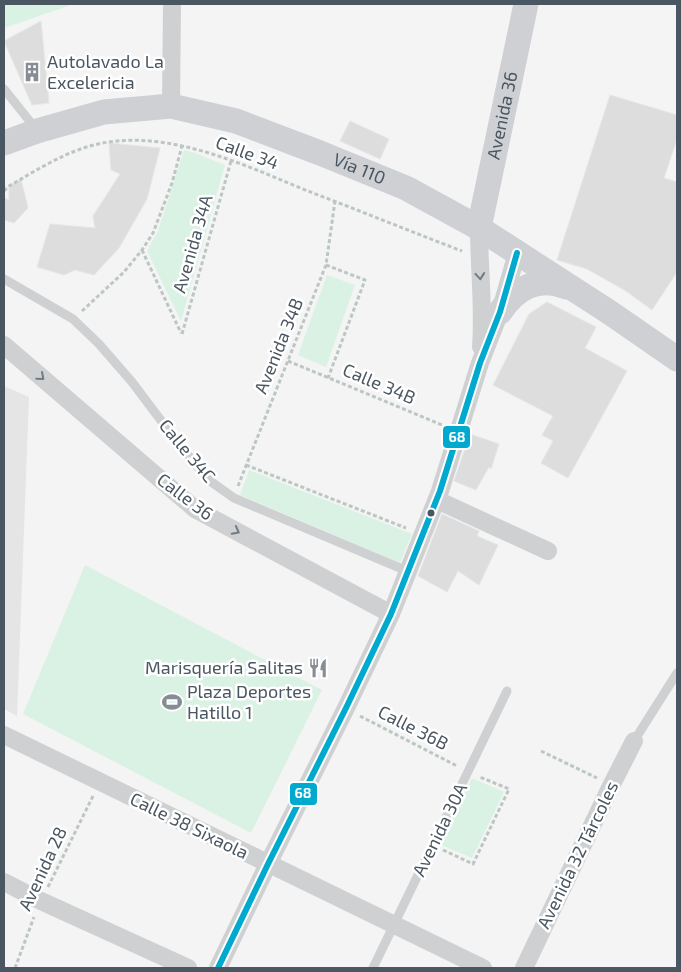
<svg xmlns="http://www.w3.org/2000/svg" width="681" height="972" font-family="'Exo 2',sans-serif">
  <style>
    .education { fill: #e6e5e6 }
    .green { fill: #d9f2e3 }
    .building { fill: #ddddde; stroke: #e5e6e7 }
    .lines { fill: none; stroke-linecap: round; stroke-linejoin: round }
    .path { stroke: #bcc7c4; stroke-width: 3; stroke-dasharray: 4 2.5; stroke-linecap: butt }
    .lane { stroke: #ced0d2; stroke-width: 9 }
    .street { stroke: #ced0d2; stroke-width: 18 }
    .secondary { stroke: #ced0d4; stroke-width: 25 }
    .bus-1-casing { stroke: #fff; stroke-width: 10 }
    .bus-1 { stroke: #00a9ce; stroke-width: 6 }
    .oneway { stroke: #727b83 }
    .bus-dot { fill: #4a5661; stroke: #fff; stroke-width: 2 }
    .labels { text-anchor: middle; stroke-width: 5; stroke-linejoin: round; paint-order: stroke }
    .poi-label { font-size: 18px; fill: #4a5661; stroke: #fff; text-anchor: start }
    .street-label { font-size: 18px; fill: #4a5661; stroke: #fff }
    .line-badge { stroke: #fff; stroke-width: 2 }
    .badge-label { font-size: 14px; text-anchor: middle; font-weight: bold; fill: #fff }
  </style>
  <rect width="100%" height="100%" fill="#f4f4f4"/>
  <!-- education -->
  <path class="education" d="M 4,386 L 29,397 L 17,716 L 4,709 Z"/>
  <!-- green -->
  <g class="green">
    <path d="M 4,4 L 74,4 L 4,28 Z"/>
    <path d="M 184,150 L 192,152 L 225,165 L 181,321 L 147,251 L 158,231 Z"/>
    <path d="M 327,275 L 355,285 L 326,367 L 298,355 Z"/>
    <path d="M 249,470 L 412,534 L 400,563 L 240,495 Z"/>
    <path d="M 85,565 L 322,690 L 251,833 L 23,714 Z"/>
    <path d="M 472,778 L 504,792 L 472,858 L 439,844 Z"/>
  </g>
  <!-- building -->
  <g class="building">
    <path d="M 41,21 L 49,103 L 32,105 L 4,41 Z"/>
    <path d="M 610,95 L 677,115 L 677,139 L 664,178 L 677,182 L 677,272 L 652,310 L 626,291 L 587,269 L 557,260 Z"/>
    <path d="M 350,121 L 389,139 L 380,159 L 340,141 Z"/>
    <path d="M 109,143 L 160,148 L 147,199 L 119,248 L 94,275 L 75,270 L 64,275 L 37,267 L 50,224 L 95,228 L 93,216 L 120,174 L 111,170 Z"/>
    <path d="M 21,179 L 28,208 L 14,223 L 4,220 L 4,198 L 9,200 L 9,186 Z"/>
    <path d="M 547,302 L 596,327 L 585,348 L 627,371 L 568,478 L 541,463 L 553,441 L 542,435 L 553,416 L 493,385 L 529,314 Z"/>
    <path d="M 470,434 L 499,444 L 491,469 L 489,467 L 476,490 L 454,481 Z"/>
    <path d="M 442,514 L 479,531 L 477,536 L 498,545 L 479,585 L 458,571 L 447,592 L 418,576 Z"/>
  </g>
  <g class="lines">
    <!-- path -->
    <g class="path">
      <path d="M 4,191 L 9,186 C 37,170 66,151 98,144 C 170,128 248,167 313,193 C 363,212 412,232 462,251"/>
      <path d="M 142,250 L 181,333"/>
      <path d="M 326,265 L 365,280 L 328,378"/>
      <path d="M 82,311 L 124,272 L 142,250 L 153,233 L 172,183 L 182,146"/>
      <path d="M 182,334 L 231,161"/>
      <path d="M 288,361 L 442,425"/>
      <path d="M 246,465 L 406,528"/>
      <path d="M 238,486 L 326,265 L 335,201"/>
      <path d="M 360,716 L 457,766"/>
      <path d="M 541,751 L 597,778"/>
      <path d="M 443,850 L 473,864 L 509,789 L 480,777"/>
      <path d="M 48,887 L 93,796"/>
      <path d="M 15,968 L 34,917"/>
    </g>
    <!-- lane -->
    <g class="lane">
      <path d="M 4,89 L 36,129"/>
      <path d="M 4,279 L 73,319 L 99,344 L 132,382 L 181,447 L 210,481 L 234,498 L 407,571"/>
      <path d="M 634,741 L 677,673"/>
      <path d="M 373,968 L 507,691"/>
    </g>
    <!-- street -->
    <g class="street">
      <path d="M 171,106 L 172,4"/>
      <path d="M 479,228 C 479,268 484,307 481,347"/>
      <path d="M 4,345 L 195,509 L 391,614"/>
      <path d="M 437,500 L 548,551"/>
      <path d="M 4,735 L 483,968"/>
      <path d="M 4,882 L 41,901 L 188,968"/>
      <path d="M 218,968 L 268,864 L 346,708 L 391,614 L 440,491 L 480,363 L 500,312 L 517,253"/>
      <path d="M 524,968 L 612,784 L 634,741"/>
    </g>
    <!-- secondary -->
    <g class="secondary">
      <path id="s1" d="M 4,143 L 37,131 L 104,112 L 171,106 L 236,121 L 320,153 L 406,188 L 479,228 L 609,312 L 677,359"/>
      <path id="s2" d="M 479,228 L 526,4"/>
      <path d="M 500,312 C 516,289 537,275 566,287"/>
    </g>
    <defs>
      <path id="bus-1" d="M 218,968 L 268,864 L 346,708 L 391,614 L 440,491 L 480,363 L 500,312 L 517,253"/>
    </defs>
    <!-- bus-1 casing -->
    <use href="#bus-1" class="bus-1-casing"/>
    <!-- bus-1 -->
    <use href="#bus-1" class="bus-1"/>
  </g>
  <!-- one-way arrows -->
  <defs><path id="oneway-chevron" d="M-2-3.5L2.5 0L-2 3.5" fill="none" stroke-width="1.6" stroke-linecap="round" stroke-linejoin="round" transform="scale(1.25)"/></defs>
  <g class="oneway">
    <use href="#oneway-chevron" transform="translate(480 276) rotate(85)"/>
    <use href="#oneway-chevron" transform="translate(41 377) rotate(41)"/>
    <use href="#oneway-chevron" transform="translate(236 531) rotate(28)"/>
  </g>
  <!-- icons -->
  <defs>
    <symbol id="building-bare" viewBox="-9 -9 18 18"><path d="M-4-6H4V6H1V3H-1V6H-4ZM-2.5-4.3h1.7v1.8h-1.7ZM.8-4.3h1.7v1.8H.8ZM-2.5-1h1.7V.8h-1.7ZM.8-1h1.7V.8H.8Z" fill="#868d94" stroke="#fff" stroke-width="2.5" paint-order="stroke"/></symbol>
    <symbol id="restaurant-bare" viewBox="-9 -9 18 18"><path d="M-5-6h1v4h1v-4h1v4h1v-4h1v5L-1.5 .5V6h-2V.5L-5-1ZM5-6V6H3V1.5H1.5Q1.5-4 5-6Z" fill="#868d94" stroke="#fff" stroke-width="2.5" paint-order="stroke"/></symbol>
    <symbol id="stadium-bare" viewBox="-9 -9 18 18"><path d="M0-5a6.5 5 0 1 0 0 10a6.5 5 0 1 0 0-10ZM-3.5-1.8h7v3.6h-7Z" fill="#868d94" stroke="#fff" stroke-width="2.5" paint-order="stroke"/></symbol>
  </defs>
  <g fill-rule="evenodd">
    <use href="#building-bare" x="18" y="58" width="28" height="28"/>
    <use href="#restaurant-bare" x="304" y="654" width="28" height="28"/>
    <use href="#stadium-bare" x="158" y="688" width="28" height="28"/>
  </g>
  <!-- markers -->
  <circle class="bus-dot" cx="431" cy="513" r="4.5"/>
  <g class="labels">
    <!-- poi labels -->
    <g class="poi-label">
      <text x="47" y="68">Autolavado La<tspan x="47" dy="21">Excelericia</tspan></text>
      <text x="303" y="674" text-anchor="end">Marisquería Salitas</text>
      <text x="187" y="698">Plaza Deportes<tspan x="187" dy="21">Hatillo 1</tspan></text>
    </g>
    <!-- street labels -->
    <g class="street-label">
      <text dy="6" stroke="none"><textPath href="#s2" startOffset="115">Avenida 36</textPath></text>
      <text transform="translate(247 153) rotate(20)" y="6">Calle 34</text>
      <text dy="6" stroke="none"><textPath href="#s1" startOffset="371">Vía 110</textPath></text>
      <text transform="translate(193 244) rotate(-74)" y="6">Avenida 34A</text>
      <text transform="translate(279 346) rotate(-68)" y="6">Avenida 34B</text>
      <text transform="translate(379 384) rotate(23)" y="6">Calle 34B</text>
      <text transform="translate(187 451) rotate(50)" y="6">Calle 34C</text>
      <text transform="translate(185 497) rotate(37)" y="6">Calle 36</text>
      <text transform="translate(413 728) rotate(27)" y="6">Calle 36B</text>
      <text transform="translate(189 826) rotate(26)" y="6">Calle 38 Sixaola</text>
      <text transform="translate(440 830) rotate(-64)" y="6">Avenida 30A</text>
      <text transform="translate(578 855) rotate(-64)" y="6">Avenida 32 Tárcoles</text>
      <text transform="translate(43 869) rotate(-65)" y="6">Avenida 28</text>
    </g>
  </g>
  <g class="line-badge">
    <rect x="442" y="425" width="29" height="24" rx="5" fill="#00a9ce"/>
    <rect x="289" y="782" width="29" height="24" rx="5" fill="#00a9ce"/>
  </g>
  <g class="badge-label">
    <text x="457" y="442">68</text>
    <text x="303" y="798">68</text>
  </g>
  <!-- border -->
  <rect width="681" height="972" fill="none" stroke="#4a5661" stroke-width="10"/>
</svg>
